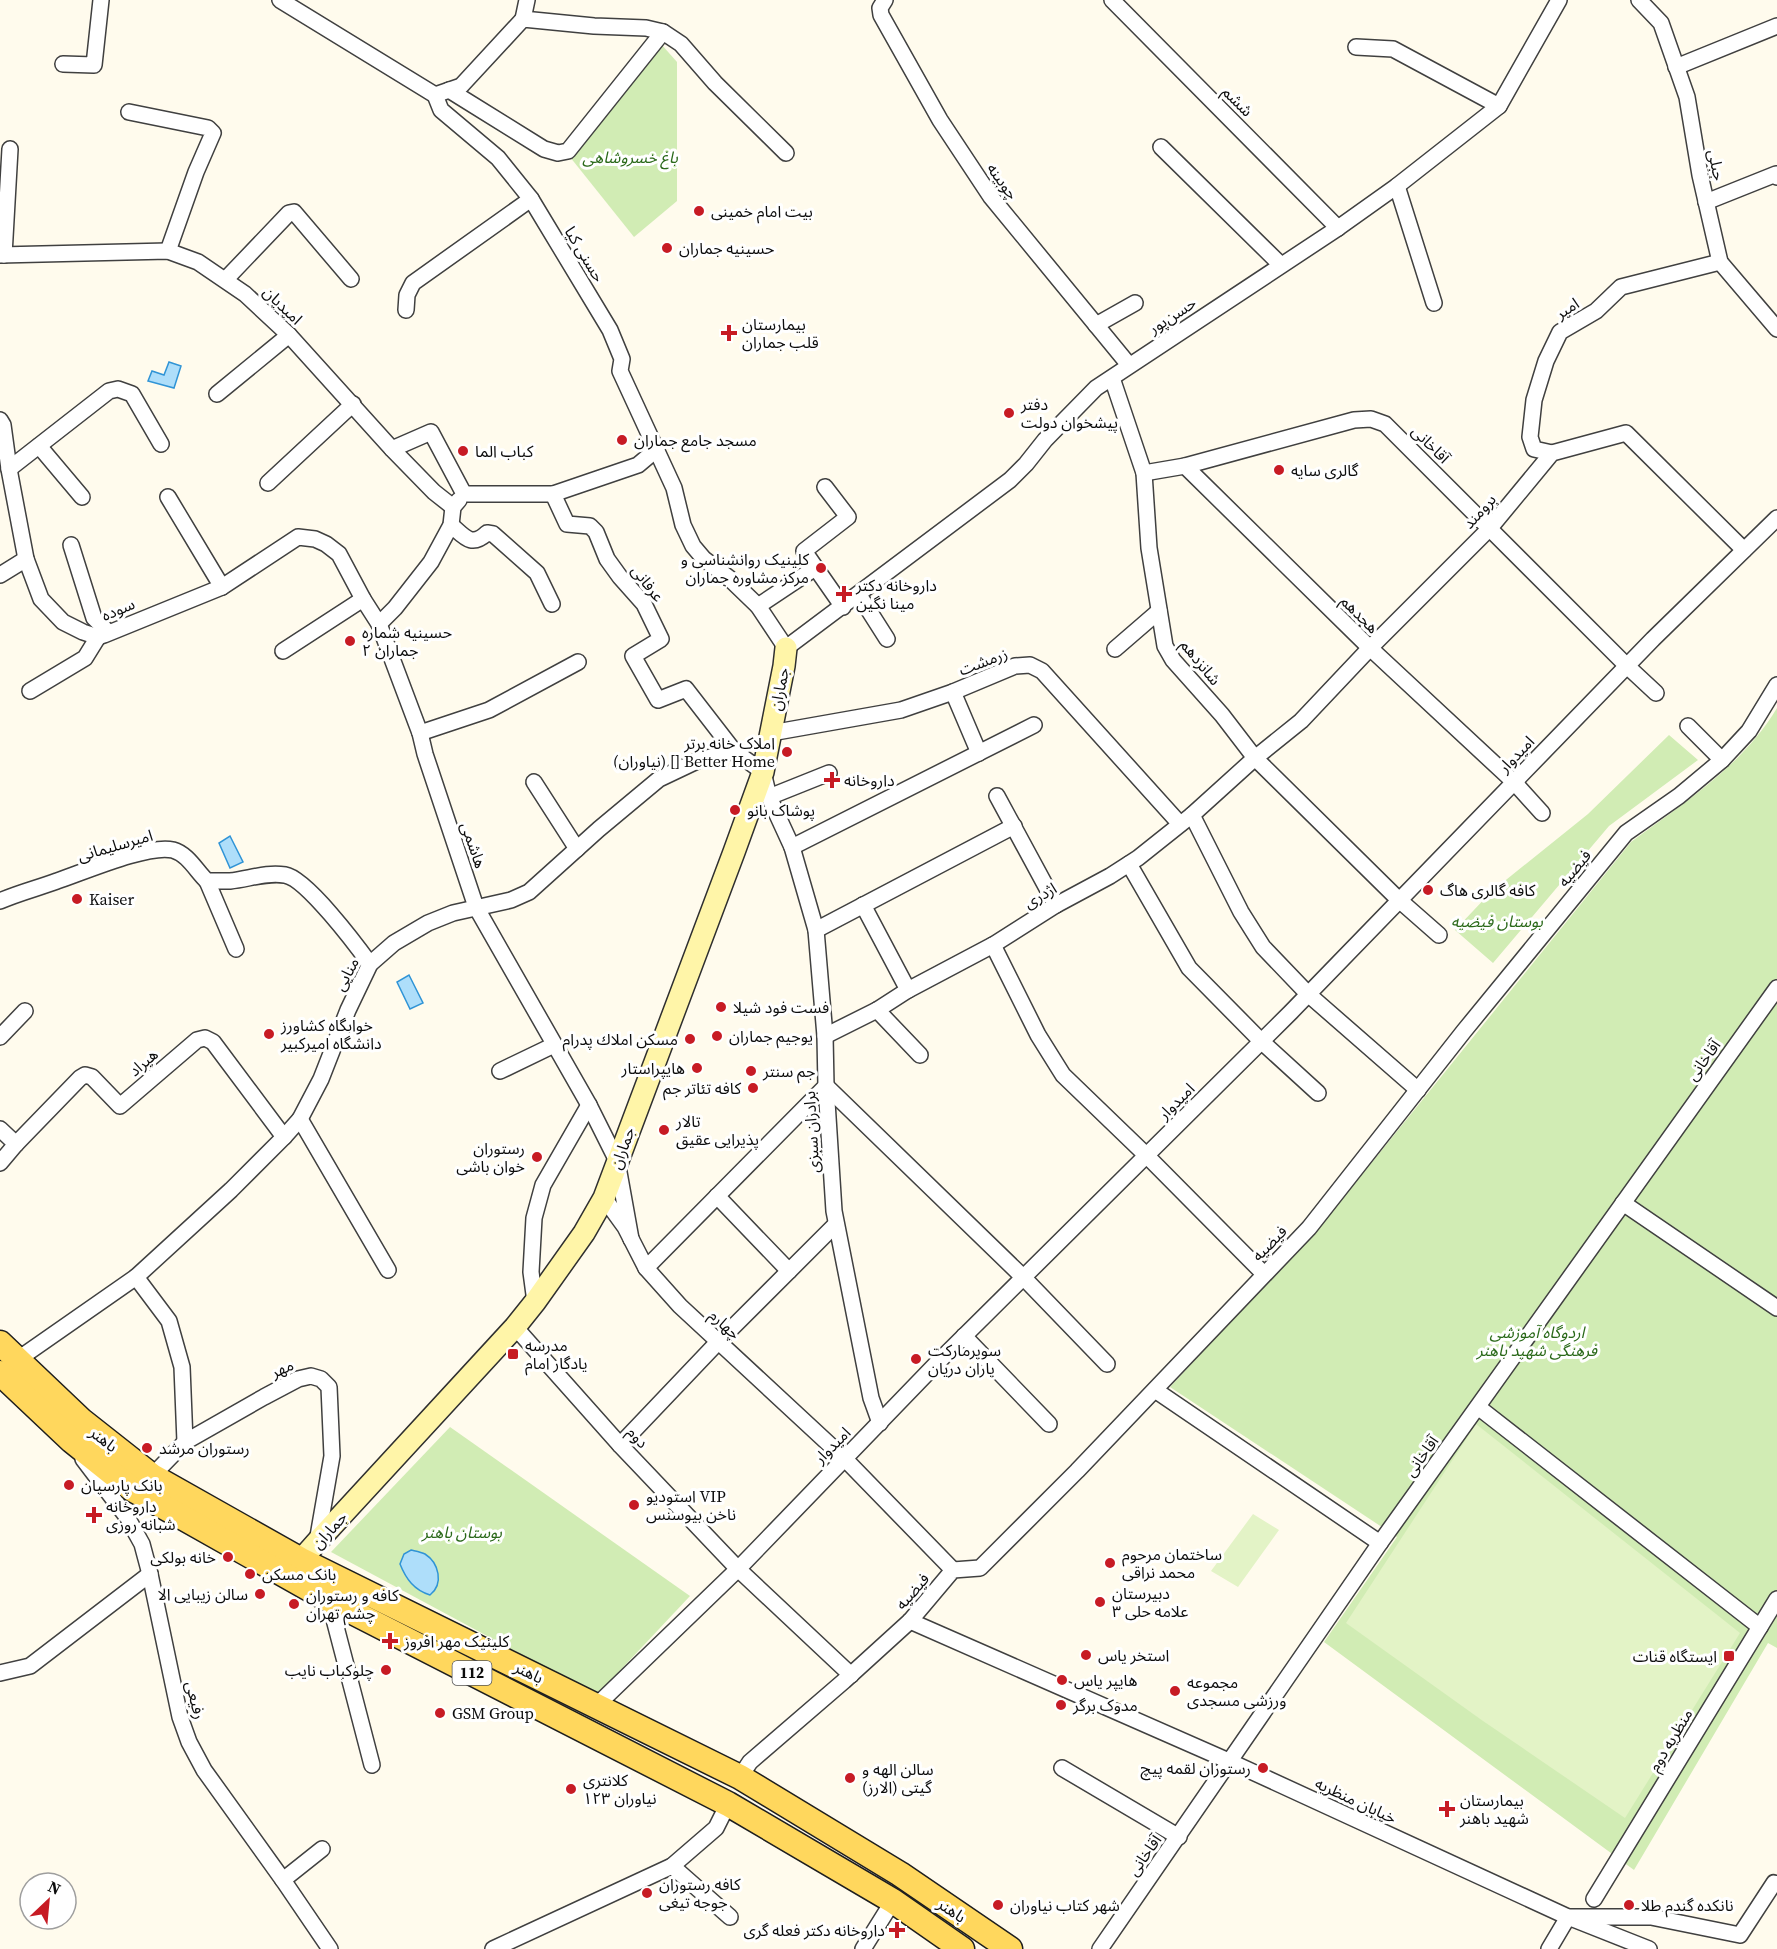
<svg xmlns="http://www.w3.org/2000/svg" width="1777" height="1949" font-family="'Source Serif 4','Noto Sans Arabic',serif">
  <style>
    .green { fill: #d1ecb4 }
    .pitch { fill: #e3f3c6 }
    .water { fill: #aedefa; stroke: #3094d6; stroke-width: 1.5 }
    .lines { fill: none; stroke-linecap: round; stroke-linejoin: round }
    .minor-casing { stroke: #404040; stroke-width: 18 }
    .secondary-casing { stroke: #2f2f2f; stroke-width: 24 }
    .primary-casing { stroke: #1e1e1e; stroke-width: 27 }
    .minor { stroke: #fff; stroke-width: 15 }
    .secondary { stroke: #fff5a8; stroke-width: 21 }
    .primary { stroke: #ffd75d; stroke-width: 24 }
    .poi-dot { fill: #c71b24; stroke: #fff; stroke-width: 2 }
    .labels { text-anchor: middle; stroke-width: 6; stroke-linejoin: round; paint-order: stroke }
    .shield { fill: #fff; stroke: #565656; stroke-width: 1.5 }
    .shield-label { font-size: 15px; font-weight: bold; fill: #0d0d0d }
    .street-label { font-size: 16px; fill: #0d0d0d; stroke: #fff }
    .park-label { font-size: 16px; font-style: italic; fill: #2a6919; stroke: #fff }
    .poi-label { font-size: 16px; fill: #0d0d0d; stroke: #fff; text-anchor: start }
  </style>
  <rect width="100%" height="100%" fill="#fffbed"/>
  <!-- green -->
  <g class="green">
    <path d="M 661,44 L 677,62 L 677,201 L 634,237 L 570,157 Z"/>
    <path d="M 1777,708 L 1777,1648 L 1768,1643 L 1634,1870 L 1324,1642 L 1397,1537 L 1170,1387 L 1335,1208 L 1631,842 C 1684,803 1743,765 1777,708 Z"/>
    <path d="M 1669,735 L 1698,760 L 1609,826 L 1493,963 L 1455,930 L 1491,892 L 1588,814 Z"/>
    <path d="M 450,1427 L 690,1596 L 597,1695 L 331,1552 Z"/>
  </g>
  <!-- pitch -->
  <g class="pitch">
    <path d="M 1476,1424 L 1740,1633 L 1625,1818 L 1483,1721 L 1346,1623 Z"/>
    <path d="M 1253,1514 L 1279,1530 L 1238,1587 L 1211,1571 Z"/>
  </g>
  <!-- water -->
  <g class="water">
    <path d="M 169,362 L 181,366 L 174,388 L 148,381 L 152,371 L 164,375 Z"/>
    <path d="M 230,836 L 243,862 L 230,868 L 219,843 Z"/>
    <path d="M 409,975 L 423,1003 L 410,1009 L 397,982 Z"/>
    <path d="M 411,1550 C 415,1551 421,1552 425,1554 C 439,1563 444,1584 430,1595 C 414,1590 406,1579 400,1564 L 404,1554 Z"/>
  </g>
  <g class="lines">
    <defs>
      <g id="minor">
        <path d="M 280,0 L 435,95 L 441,110 L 498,158 L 531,199 L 610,330 L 622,359 L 620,371 L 674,488 L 683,525 L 693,546 L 704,559 L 729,578 L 758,606 L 786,648 L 1010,480 L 1026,464 L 1045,440 L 1096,388 L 1338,228 L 1397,186 L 1499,106 L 1559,0"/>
        <path d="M 885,0 L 880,8 L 881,15 L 940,120 L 991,197 L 1129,365"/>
        <path d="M 1112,0 L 1338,228"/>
        <path d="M 1639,0 L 1661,23 L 1687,97 L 1700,175 L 1720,262 L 1777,329"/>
        <path d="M 523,19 L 527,0"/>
        <path d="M 1356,47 L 1393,49 L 1499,106"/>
        <path d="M 63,64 L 94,65 L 101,0"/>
        <path d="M 1676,67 L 1777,26"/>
        <path d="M 449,90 L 544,149 L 558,153 L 568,151 L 663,32"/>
        <path d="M 435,95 L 461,86 L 523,19 L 594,26 L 646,28 L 663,32 L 681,44 L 715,83 L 786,153"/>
        <path d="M 129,112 L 208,128 L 213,133 L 196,172 L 168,251"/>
        <path d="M 1161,147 L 1281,265"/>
        <path d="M 1397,186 L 1434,303"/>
        <path d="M 1706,202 L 1776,174 L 1777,177"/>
        <path d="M 0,255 L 168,251 L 198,262 L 245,294 L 289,335 L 392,449 L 434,492 L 453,507"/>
        <path d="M 4,255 L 10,149"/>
        <path d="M 226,279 L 289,213 L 294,212 L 351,279"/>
        <path d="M 406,310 L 407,295 L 413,283 L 531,199"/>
        <path d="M 1096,325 L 1135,303"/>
        <path d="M 1112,378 L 1144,473 L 1149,548 L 1165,646 L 1173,660 L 1222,715 L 1255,758 L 1398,899 L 1439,935"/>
        <path d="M 217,394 L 289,335"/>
        <path d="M 0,420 L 3,425 L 9,469 L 26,559 L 41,599 L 63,622 L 83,632 L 98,637 L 104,635 L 222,587 L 298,537 L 315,539 L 326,544 L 339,554 L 363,599 L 379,624 L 420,733 L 425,754 L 476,907 L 589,1105 L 617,1161 L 631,1239"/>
        <path d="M 39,446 L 82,497"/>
        <path d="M 392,449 L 431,432 L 464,494"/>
        <path d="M 1552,453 L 1534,449 L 1530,437 L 1534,400 L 1546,361 L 1560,332 L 1596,311 L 1621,287 L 1720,262"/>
        <path d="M 1185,466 L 1370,648 L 1514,782 L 1542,813"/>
        <path d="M 9,469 L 109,391 L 118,389 L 132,394 L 161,444"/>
        <path d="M 1144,473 L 1185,466 L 1354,420 L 1371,419 L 1385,424 L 1627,666 L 1656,693"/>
        <path d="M 268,483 L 353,404"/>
        <path d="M 825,487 L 848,517 L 804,551 L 843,607"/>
        <path d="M 464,494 L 553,494 L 638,465 L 657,449"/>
        <path d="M 553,494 L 567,524 L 590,526 L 596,532 L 607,559 L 620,577 L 644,604 L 661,639 L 633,656 L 658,700 L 686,689 L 734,751 L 763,772 L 769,797 L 792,847 L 816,930 L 825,1036 L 826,1086 L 834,1211 L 871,1398 L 880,1423"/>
        <path d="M 168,497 L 222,587"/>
        <path d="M 451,525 C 464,536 471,548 487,533 L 493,534 L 537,573 L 552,604"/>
        <path d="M 71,545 L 94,618 L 108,632"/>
        <path d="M 0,575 L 26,559"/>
        <path d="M 859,595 L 887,639"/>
        <path d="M 758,606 L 815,568"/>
        <path d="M 379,624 L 395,608 L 431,562 L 451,525 L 453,507 L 459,500"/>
        <path d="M 1115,649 L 1159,611"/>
        <path d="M 283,651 L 363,599"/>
        <path d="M 30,691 L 85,658 L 98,637"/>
        <path d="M 953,692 L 979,753"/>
        <path d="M 1688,726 L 1722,760"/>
        <path d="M 420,733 L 489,710 L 578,662"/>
        <path d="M 771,733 L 901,710 L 953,692 L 1015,666 L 1030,665 L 1042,671 L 1180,824"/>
        <path d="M 534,782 L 577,849"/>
        <path d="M 997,796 L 1056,905"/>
        <path d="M 769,797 L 829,773"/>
        <path d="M 1192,815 L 1241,912 L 1263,947 L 1308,994 L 1418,1090"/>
        <path d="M 792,847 L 1034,725"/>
        <path d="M 1129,864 L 1189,968 L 1261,1041 L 1318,1093"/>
        <path d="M 207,881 L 236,949"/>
        <path d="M 0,901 C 18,893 38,888 57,881 C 84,872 148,844 173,850 C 188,854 197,872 207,881 C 215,881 223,881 230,881 C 249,879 266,872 285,875 C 306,878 357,946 370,964"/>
        <path d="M 863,905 L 908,990"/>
        <path d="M 816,930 L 1014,826"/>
        <path d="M 993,945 L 1038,1035 L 1063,1075 L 1146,1155 L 1264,1274"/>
        <path d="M 877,1010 L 920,1055"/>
        <path d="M 825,1036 L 877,1010 L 908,990 L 993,945 L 1056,905 L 1110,876 L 1138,858 L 1192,815 L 1255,758 L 1301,721 L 1370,648 L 1490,528 L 1552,453 L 1626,433 L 1744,550"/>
        <path d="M 0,1037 L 25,1011"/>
        <path d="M 500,1071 L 554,1045"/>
        <path d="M 826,1086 L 1023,1277 L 1107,1364"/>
        <path d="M 300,1119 L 388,1270"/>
        <path d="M 0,1129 L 16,1144"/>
        <path d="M 0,1163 L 16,1144 L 80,1078 L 85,1075 L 92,1077 L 120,1106 L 197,1040 L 205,1038 L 213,1042 L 284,1137"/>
        <path d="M 717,1196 L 789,1271"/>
        <path d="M 604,1198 L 625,1227 L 646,1268 L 680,1306 L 844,1458 L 953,1570"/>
        <path d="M 1623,1203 L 1777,1308"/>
        <path d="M 646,1268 L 826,1086"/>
        <path d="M 136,1277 L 169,1321 L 182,1367 L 185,1442"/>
        <path d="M 535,1302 L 531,1272 L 534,1218 L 543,1185 L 589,1105"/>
        <path d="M 515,1327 L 620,1445 L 738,1569 L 851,1675"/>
        <path d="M 964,1336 L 1049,1424"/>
        <path d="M 17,1360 L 136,1277 L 231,1190 L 284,1137 L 300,1119 L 321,1079 L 348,1010 L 370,964 L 394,943 L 428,923 L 453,913 L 511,900 L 529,892 L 599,829 L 659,779 L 699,760 L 734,751"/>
        <path d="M 1155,1390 L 1380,1543"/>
        <path d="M 1478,1407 L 1760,1627"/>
        <path d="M 620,1445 L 718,1342 L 836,1224"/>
        <path d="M 83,1459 L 127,1517 L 142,1544 L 150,1574 L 180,1717 L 189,1742 L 204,1770 L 283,1880 L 330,1949"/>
        <path d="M 152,1476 L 185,1442 L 264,1397 L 298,1379 L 311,1376 L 321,1379 L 329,1387 L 332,1456 L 317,1542"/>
        <path d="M 329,1600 L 372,1765"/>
        <path d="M 910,1621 L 1231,1762 L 1568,1917 L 1651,1917 L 1740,1935 L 1774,1883 L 1777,1884"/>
        <path d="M 0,1673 L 30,1666 L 150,1574"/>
        <path d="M 596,1706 L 738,1569 L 936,1364 L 1291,1012 L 1653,639 L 1777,518"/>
        <path d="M 1062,1768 L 1179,1837"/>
        <path d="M 740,1777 L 750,1762 L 844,1681 L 910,1621 L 953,1570 L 980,1568 L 1077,1471 L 1309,1228 L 1464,1031 L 1626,833 L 1679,796 L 1722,760 L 1749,731 L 1777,685"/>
        <path d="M 672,1866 L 730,1917"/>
        <path d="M 283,1880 L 322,1849"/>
        <path d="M 1594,1899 L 1777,1599"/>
        <path d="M 493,1949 L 672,1866 L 716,1828 L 728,1804"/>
        <path d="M 863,1949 L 893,1901"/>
        <path d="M 1100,1949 L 1380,1543 L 1777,988"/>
        <path d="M 1549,1949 L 1568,1917 L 1649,1949"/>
      </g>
      <path id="secondary" d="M 293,1574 L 301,1560 L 317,1542 L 515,1327 L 535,1302 L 584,1233 L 604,1198 L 734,852 L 763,772 L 784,666 L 786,648"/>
      <g id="primary">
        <path d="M 0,1343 L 81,1420 L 152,1476 L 301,1560 L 740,1777 L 900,1874 L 1010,1949"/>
        <path d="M 0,1373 L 72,1441 L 132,1489 L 329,1600 L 728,1804 L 893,1901 L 962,1949"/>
      </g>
    </defs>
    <!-- minor casing -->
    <use href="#minor" class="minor-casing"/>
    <!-- secondary casing -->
    <use href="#secondary" class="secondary-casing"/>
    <!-- primary casing -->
    <use href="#primary" class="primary-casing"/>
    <!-- minor -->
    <use href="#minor" class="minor"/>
    <!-- secondary -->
    <use href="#secondary" class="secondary"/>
    <!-- primary -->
    <use href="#primary" class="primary"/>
  </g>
  <!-- markers -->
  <g class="poi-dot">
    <circle cx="699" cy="211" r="6"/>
    <circle cx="667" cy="248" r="6"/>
    <path d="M726 324h6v6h6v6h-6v6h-6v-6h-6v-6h6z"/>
    <circle cx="1009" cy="413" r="6"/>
    <circle cx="622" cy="440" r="6"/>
    <circle cx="463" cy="451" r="6"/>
    <circle cx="1279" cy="470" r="6"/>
    <circle cx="821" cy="568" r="6"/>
    <path d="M841 585h6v6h6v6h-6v6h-6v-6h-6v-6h6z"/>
    <circle cx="350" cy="641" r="6"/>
    <circle cx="787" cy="752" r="6"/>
    <path d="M829 771h6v6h6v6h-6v6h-6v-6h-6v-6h6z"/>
    <circle cx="735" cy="810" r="6"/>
    <circle cx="1428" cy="890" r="6"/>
    <circle cx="77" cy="899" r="6"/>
    <circle cx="721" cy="1007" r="6"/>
    <circle cx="269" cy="1034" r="6"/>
    <circle cx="717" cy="1036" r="6"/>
    <circle cx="690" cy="1039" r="6"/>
    <circle cx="697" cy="1068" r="6"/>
    <circle cx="751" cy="1071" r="6"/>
    <circle cx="753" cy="1088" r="6"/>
    <circle cx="664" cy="1130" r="6"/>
    <circle cx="537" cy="1157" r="6"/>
    <rect x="507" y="1348" width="12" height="12" rx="3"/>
    <circle cx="916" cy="1359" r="6"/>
    <circle cx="147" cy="1448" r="6"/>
    <circle cx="69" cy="1485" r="6"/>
    <circle cx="634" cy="1505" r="6"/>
    <path d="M91 1506h6v6h6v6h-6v6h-6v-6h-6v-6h6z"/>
    <circle cx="228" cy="1557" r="6"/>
    <circle cx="1110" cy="1563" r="6"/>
    <circle cx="250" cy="1574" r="6"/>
    <circle cx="260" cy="1594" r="6"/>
    <circle cx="1100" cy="1602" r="6"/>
    <circle cx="294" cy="1604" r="6"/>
    <path d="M387 1632h6v6h6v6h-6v6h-6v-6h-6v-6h6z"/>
    <circle cx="1086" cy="1655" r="6"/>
    <rect x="1723" y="1650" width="12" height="12" rx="3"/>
    <circle cx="386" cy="1670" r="6"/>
    <circle cx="1062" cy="1680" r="6"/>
    <circle cx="1175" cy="1691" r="6"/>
    <circle cx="1061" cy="1705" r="6"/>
    <circle cx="440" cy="1713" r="6"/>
    <circle cx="1263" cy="1768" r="6"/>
    <circle cx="850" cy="1778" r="6"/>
    <circle cx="571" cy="1789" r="6"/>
    <path d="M1444 1800h6v6h6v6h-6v6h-6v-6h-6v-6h6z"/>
    <circle cx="647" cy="1893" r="6"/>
    <circle cx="998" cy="1905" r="6"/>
    <circle cx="1629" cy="1905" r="6"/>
    <path d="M894 1921h6v6h6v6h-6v6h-6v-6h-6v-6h6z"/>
  </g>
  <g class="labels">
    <!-- shield labels -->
    <rect class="shield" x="452.5" y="1661" width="39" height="24" rx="4.5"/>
    <g class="shield-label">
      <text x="472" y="1678">112</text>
    </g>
    <!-- street labels -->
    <g class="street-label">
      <text transform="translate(1238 101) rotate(45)" y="6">ششم</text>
      <text transform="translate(1717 165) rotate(79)" y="6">جبلی</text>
      <text transform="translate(1003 181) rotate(54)" y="6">چوبینه</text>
      <text transform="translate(585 254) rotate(59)" y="6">حسنی کیا</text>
      <text transform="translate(283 305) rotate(44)" y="6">امیدیان</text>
      <text transform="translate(1567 308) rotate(-33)" y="6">امیر</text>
      <text transform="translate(1172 315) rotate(-33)" y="6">حسن‌پور</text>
      <text transform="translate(1431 444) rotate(45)" y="6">آقاخانی</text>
      <text transform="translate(1479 511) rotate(-48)" y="6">برومند</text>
      <text transform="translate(648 583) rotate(52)" y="6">عرفانی</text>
      <text transform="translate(118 609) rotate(-23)" y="6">سوده</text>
      <text transform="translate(1360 614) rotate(45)" y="6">هجدهم</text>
      <text transform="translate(983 661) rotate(-21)" y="6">زرمشت</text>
      <text transform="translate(1201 662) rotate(51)" y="6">شانزدهم</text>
      <text transform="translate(779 689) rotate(-79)" y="6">جماران</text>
      <text transform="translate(1516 754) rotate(-46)" y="6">امیدوار</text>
      <text transform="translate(115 845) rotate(-16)" y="6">امیرسلیمانی</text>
      <text transform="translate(474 845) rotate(71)" y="6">هاشمی</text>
      <text transform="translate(1574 868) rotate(-51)" y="6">فیضیه</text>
      <text transform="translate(1040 895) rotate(-30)" y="6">اژدری</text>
      <text transform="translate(346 974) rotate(-62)" y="6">منایی</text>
      <text transform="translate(1703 1060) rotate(-54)" y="6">آقاخانی</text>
      <text transform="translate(143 1062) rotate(-41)" y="6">هیراد</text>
      <text transform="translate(1176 1101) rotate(-45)" y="6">امیدوار</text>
      <text transform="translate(811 1132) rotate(-93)" y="6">برادران سبزی</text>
      <text transform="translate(622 1148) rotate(-70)" y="6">جماران</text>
      <text transform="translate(1269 1243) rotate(-46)" y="6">فیضیه</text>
      <text transform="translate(725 1324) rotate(43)" y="6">چهارم</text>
      <text transform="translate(282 1368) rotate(-24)" y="6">مهر</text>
      <text transform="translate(638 1437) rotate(47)" y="6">دوم</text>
      <text transform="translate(104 1439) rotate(38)" y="6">باهنر</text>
      <text transform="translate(832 1445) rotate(-45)" y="6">امیدوار</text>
      <text transform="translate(1421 1456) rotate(-54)" y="6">آقاخانی</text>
      <text transform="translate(329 1530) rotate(-48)" y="6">جماران</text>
      <text transform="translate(912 1591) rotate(-49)" y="6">فیضیه</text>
      <text transform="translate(529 1672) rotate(26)" y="6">باهنر</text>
      <text transform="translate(196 1700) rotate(76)" y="6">رفیعی</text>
      <text transform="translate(1670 1740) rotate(-59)" y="6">منظریه دوم</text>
      <text transform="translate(1356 1800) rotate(25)" y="6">خیابان منظریه</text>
      <text transform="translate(1144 1855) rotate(-55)" y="6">آقاخانی</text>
      <text transform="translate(952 1910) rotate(34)" y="6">باهنر</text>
    </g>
    <!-- park labels -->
    <g class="park-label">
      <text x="630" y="163">باغ خسروشاهی</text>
      <text x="1497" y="927">بوستان فیضیه</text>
      <text x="1537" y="1338">اردوگاه آموزشی<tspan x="1537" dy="18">فرهنگی شهید باهنر</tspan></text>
      <text x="462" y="1538">بوستان باهنر</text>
    </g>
    <!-- poi labels -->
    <g class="poi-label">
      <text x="711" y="217">بیت امام خمینی</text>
      <text x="679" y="254">حسینیه جماران</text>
      <text x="742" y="330">بیمارستان<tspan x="742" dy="18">قلب جماران</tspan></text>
      <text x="1021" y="410">دفتر<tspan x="1021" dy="18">پیشخوان دولت</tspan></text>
      <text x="634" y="446">مسجد جامع جماران</text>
      <text x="475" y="457">كباب الما</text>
      <text x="1291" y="476">گالری سایه</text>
      <text x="809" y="565" text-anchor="end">کلینیک روانشناسی و<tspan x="809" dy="18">مرکز مشاوره جماران</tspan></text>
      <text x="856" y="591">داروخانه دکتر<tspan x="856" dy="18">مینا نگین</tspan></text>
      <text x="362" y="638">حسینیه شماره<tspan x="362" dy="18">۲ جماران</tspan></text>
      <text x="775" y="749" text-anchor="end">املاک خانه برتر<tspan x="775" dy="18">(نیاوران) [] Better Home</tspan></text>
      <text x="844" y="786">داروخانه</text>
      <text x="747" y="816">پوشاک بانو</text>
      <text x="1440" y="896">کافه گالری هاگ</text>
      <text x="89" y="905">Kaiser</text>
      <text x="733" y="1013">فست فود شیلا</text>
      <text x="281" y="1031">خوابگاه کشاورز<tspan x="281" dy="18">دانشگاه امیرکبیر</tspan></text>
      <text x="729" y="1042">یوجیم جماران</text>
      <text x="678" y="1045" text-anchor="end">مسكن املاك پدرام</text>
      <text x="685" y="1074" text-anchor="end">هایپراستار</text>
      <text x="763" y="1077">جم سنتر</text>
      <text x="741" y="1094" text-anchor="end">کافه تئاتر جم</text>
      <text x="676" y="1127">تالار<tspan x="676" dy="18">پذیرایی عقیق</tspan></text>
      <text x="525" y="1154" text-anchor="end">رستوران<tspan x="525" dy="18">خوان باشی</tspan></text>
      <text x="525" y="1351">مدرسه<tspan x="525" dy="18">یادگار امام</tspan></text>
      <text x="928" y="1356">سوپرمارکت<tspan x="928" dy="18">یاران دریان</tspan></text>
      <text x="159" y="1454">رستوران مرشد</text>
      <text x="81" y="1491">بانک پارسیان</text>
      <text x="646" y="1502">استودیو VIP<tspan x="646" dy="18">ناخن بیوسنس</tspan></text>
      <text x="106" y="1512">داروخانه<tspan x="106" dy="18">شبانه روزی</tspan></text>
      <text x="1122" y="1560">ساختمان مرحوم<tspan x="1122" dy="18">محمد نراقی</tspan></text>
      <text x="216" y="1563" text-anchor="end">خانه بولکی</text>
      <text x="262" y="1580">بانک مسکن</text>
      <text x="1112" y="1599">دبیرستان<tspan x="1112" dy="18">علامه حلی ۳</tspan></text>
      <text x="248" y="1600" text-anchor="end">سالن زیبایی الا</text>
      <text x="306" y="1601">کافه و رستوران<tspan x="306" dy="18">چشم تهران</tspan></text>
      <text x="404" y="1647">کلینیک مهر افروز</text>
      <text x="1098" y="1661">استخر یاس</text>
      <text x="1717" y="1662" text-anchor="end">ایستگاه قنات</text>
      <text x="374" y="1676" text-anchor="end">چلوکباب نایب</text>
      <text x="1074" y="1686">هایپر یاس</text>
      <text x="1187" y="1688">مجموعه<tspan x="1187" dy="18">ورزشی مسجدی</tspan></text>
      <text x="1073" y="1711">مدوک برگر</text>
      <text x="452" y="1719">GSM Group</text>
      <text x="1251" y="1774" text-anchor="end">رستوران لقمه پیچ</text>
      <text x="862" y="1775">سالن الهه و<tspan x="862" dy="18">گیتی (الارز)</tspan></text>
      <text x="583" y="1786">کلانتری<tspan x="583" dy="18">۱۲۳ نیاوران</tspan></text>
      <text x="1460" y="1806">بیمارستان<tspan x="1460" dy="18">شهید باهنر</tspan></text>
      <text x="659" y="1890">کافه رستوران<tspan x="659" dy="18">جوجه تیغی</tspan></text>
      <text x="1010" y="1911">شهر کتاب نیاوران</text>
      <text x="1641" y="1911">نانکده گندم طلا</text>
      <text x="885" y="1936" text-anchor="end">داروخانه دکتر فعله گری</text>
    </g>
  </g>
  <!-- north arrow -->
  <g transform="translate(48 1901) rotate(26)"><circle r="28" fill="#ffffff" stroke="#9e9e9e" stroke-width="1.5"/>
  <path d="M0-4.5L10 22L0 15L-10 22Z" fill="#c71b24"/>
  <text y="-9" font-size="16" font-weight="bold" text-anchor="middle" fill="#0d0d0d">N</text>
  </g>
</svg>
